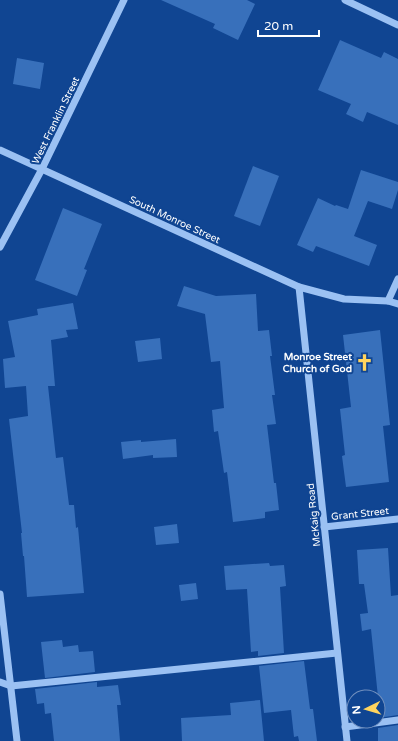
<svg xmlns="http://www.w3.org/2000/svg" width="398" height="741" font-family="'Varela Round',sans-serif">
  <style>
    .building { fill: #3870bb }
    .lines { fill: none; stroke-linecap: round; stroke-linejoin: round }
    .minor { stroke: #9bc1f3; stroke-width: 7 }
    .labels { text-anchor: middle; stroke-width: 4; stroke-linejoin: round; paint-order: stroke }
    .street-label { font-size: 10px; fill: #fff; stroke: #104592 }
    .poi-label { font-size: 10px; font-weight: bold; fill: #fff; stroke: #104592; text-anchor: end }
  </style>
  <rect width="100%" height="100%" fill="#104592"/>
  <!-- building -->
  <g class="building">
    <path d="M 161,0 L 247,0 L 255,4 L 238,40 L 213,28 L 215,24 Z"/>
    <path d="M 340,40 L 381,58 L 384,52 L 398,59 L 398,125 L 367,112 L 363,122 L 346,114 L 351,104 L 318,90 Z"/>
    <path d="M 17,58 L 44,63 L 40,89 L 13,84 Z"/>
    <path d="M 253,166 L 279,176 L 260,226 L 234,216 Z"/>
    <path d="M 361,170 L 398,182 L 398,190 L 392,209 L 368,201 L 354,236 L 377,245 L 369,266 L 316,246 L 313,252 L 297,245 L 318,198 L 335,206 L 336,205 L 348,209 Z"/>
    <path d="M 63,208 L 102,224 L 84,269 L 87,270 L 77,296 L 35,280 Z"/>
    <path d="M 184,286 L 216,296 L 256,294 L 258,331 L 269,330 L 272,356 L 270,356 L 275,395 L 272,395 L 276,424 L 267,425 L 274,483 L 276,483 L 279,510 L 265,512 L 265,518 L 233,522 L 227,472 L 224,473 L 218,431 L 214,432 L 212,410 L 224,408 L 220,361 L 211,362 L 205,314 L 177,306 Z"/>
    <path d="M 73,303 L 78,329 L 66,330 L 68,337 L 51,340 L 55,386 L 48,386 L 56,458 L 63,457 L 69,505 L 74,505 L 76,528 L 78,527 L 84,593 L 27,597 L 24,556 L 23,556 L 21,533 L 22,533 L 9,419 L 28,416 L 26,386 L 5,388 L 3,359 L 15,357 L 8,321 L 38,315 L 37,309 Z"/>
    <path d="M 380,330 L 390,425 L 383,426 L 389,482 L 346,487 L 342,456 L 345,455 L 340,409 L 351,407 L 343,335 Z"/>
    <path d="M 160,338 L 162,359 L 138,362 L 135,341 Z"/>
    <path d="M 176,439 L 177,457 L 153,458 L 153,455 L 123,459 L 121,442 L 141,440 L 141,442 Z"/>
    <path d="M 177,524 L 179,543 L 156,545 L 154,527 Z"/>
    <path d="M 388,548 L 391,596 L 398,595 L 398,715 L 378,718 L 378,697 L 371,629 L 362,631 L 360,614 L 368,613 L 364,584 L 359,584 L 357,550 Z"/>
    <path d="M 269,563 L 270,566 L 284,565 L 286,586 L 280,587 L 284,653 L 258,656 L 258,651 L 251,652 L 247,589 L 226,590 L 224,566 Z"/>
    <path d="M 196,583 L 198,599 L 181,601 L 179,585 Z"/>
    <path d="M 62,640 L 63,647 L 78,645 L 79,652 L 93,651 L 95,672 L 45,678 L 41,642 Z"/>
    <path d="M 304,661 L 310,709 L 313,709 L 317,741 L 299,741 L 298,736 L 294,737 L 291,710 L 264,713 L 259,666 Z"/>
    <path d="M 97,682 L 97,687 L 118,685 L 121,705 L 117,705 L 120,741 L 54,741 L 51,713 L 45,714 L 44,703 L 37,704 L 35,689 Z"/>
    <path d="M 260,700 L 264,741 L 182,741 L 181,718 L 231,715 L 230,703 Z"/>
    <path d="M 398,725 L 398,741 L 378,741 L 378,728 Z"/>
  </g>
  <g class="lines">
    <!-- minor -->
    <g class="minor">
      <path d="M 345,0 L 398,25"/>
      <path d="M 0,150 L 299,287 L 344,299 L 388,301 L 398,279"/>
      <path d="M 0,247 L 42,169 L 124,0"/>
      <path d="M 299,287 L 347,741"/>
      <path d="M 388,301 L 398,304"/>
      <path d="M 324,527 L 398,519"/>
      <path d="M 0,594 L 17,741"/>
      <path d="M 0,682 L 11,686 L 337,653"/>
      <path d="M 345,727 L 398,720"/>
    </g>
  </g>
  <!-- icons -->
  <defs>
    <symbol id="church-bare" viewBox="-9 -9 18 18"><path d="M-1.2-6h2.4v3.5h3.3v2.4h-3.3V6h-2.4V-.1h-3.3v-2.4h3.3Z" fill="#ffd45e" stroke="#104592" stroke-width="2.5" paint-order="stroke"/></symbol>
  </defs>
  <g fill-rule="evenodd">
    <use href="#church-bare" x="352" y="350" width="25" height="25"/>
  </g>
  <g class="labels">
    <!-- street labels -->
    <g class="street-label">
      <text transform="translate(55 120) rotate(-64)" y="4">West Franklin Street</text>
      <text transform="translate(175 219) rotate(25)" y="4">South Monroe Street</text>
      <text transform="translate(360 513) rotate(-6)" y="4">Grant Street</text>
      <text transform="translate(313 515) rotate(-96)" y="4">McKaig Road</text>
    </g>
    <!-- poi labels -->
    <g class="poi-label">
      <text x="352" y="360">Monroe Street<tspan x="352" dy="12">Church of God</tspan></text>
    </g>
  </g>
  <!-- north arrow -->
  <g transform="translate(366 709) rotate(265)"><circle r="19" fill="#104592" stroke="#708fbe"/>
  <path d="M0-3L7 15L0 10L-7 15Z" fill="#ffd45e"/>
  <text y="-6" font-size="11" font-weight="bold" text-anchor="middle" fill="#ffffff">N</text>
  </g>
  <!-- scale -->
  <path d="M258 30v6h61v-6" fill="none" stroke="#ffffff" stroke-width="2"/>
  <text x="264" y="30" font-size="12" fill="#ffffff" stroke="#104592" stroke-width="3" paint-order="stroke">20 m</text>
</svg>
